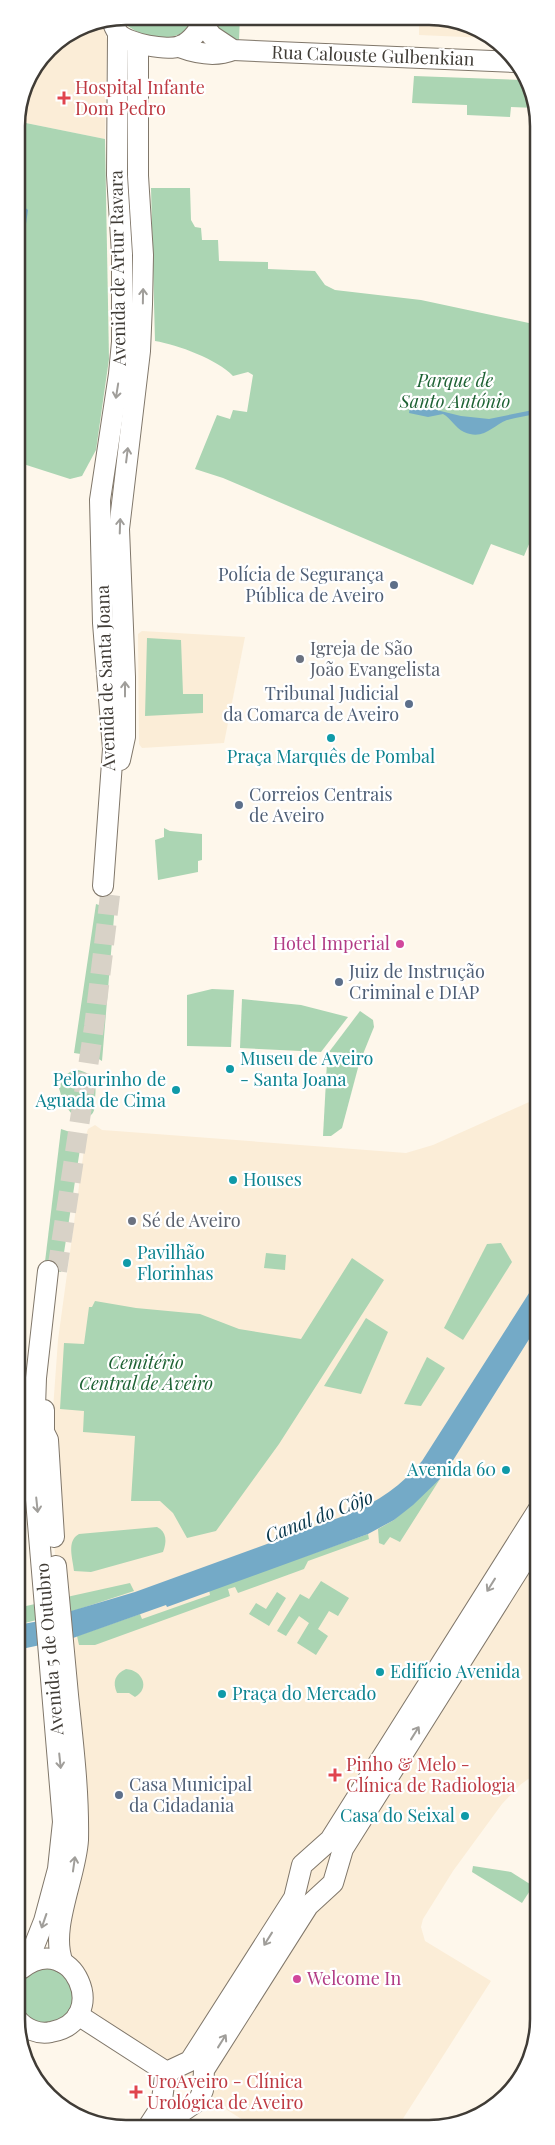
<svg xmlns="http://www.w3.org/2000/svg" width="555" height="2145" font-family="'Playfair Display',serif">
  <style>
    .built { fill: #fbedd7 }
    .green { fill: #abd5b3 }
    .water { fill: #74aac7 }
    .lines { fill: none; stroke-linecap: round; stroke-linejoin: round }
    .secondary-tunnel { stroke: #d8d2c7; stroke-width: 20; stroke-dasharray: 20 10; stroke-linecap: butt }
    .secondary-casing { stroke: #80776a; stroke-width: 22 }
    .secondary { stroke: #fff; stroke-width: 20 }
    .oneway { stroke: #a09e9a }
    .health-dot { fill: #e0444e; stroke: #fff; stroke-width: 2 }
    .service-dot { fill: #5c6f8a; stroke: #fff; stroke-width: 2 }
    .worship-dot { fill: #6b7280; stroke: #fff; stroke-width: 2 }
    .culture-dot { fill: #0f9aa8; stroke: #fff; stroke-width: 2 }
    .hotel-dot { fill: #d1479c; stroke: #fff; stroke-width: 2 }
    .labels { text-anchor: middle; stroke-width: 4.5; stroke-linejoin: round; paint-order: stroke }
    .street-label { font-size: 18px; fill: #403c36; stroke: #fff }
    .health-label { font-size: 18px; fill: #be3a42; stroke: #fff; text-anchor: start }
    .park-label { font-size: 18px; font-style: italic; fill: #1e6234; stroke: #fff }
    .service-label { font-size: 18px; fill: #4e5e75; stroke: #fff; text-anchor: start }
    .worship-label { font-size: 18px; fill: #5b616d; stroke: #fff; text-anchor: start }
    .culture-label { font-size: 18px; fill: #0d838f; stroke: #fff; text-anchor: start }
    .hotel-label { font-size: 18px; fill: #b23c85; stroke: #fff; text-anchor: end }
    .water-label { font-size: 19px; font-style: italic; fill: #05354a; stroke: #fff }
    .rim { fill: none; stroke: #403c36; stroke-width: 2.5 }
  </style>
  <rect width="100%" height="100%" fill="#fef7eb"/>
  <!-- built -->
  <g class="built">
    <path d="M 419,18 L 451,18 L 487,38 L 419,35 Z"/>
    <path d="M 102,21 L 107,40 L 105,139 L 16,121 L 27,78 L 49,48 L 84,24 Z"/>
    <path d="M 142,631 L 245,637 L 224,743 L 142,748 L 139,744 L 138,634 Z"/>
    <path d="M 538,1098 L 538,1772 L 520,1785 L 502,1804 L 453,1871 L 423,1919 L 421,1927 L 425,1941 L 491,1981 L 397,2128 L 254,2127 L 78,2015 L 60,1926 L 68,1694 L 54,1543 L 52,1423 L 58,1340 L 86,1135 L 88,1129 L 95,1125 L 102,1130 L 116,1131 L 406,1153 L 433,1145 Z"/>
  </g>
  <!-- green -->
  <g class="green">
    <path d="M 126,16 L 194,17 C 187,48 133,40 120,17 Z"/>
    <path d="M 212,17 L 240,17 L 239,40 C 225,38 217,30 212,17 Z"/>
    <path d="M 414,76 L 522,80 L 536,108 L 511,107 L 510,117 L 467,115 L 467,105 L 412,103 Z"/>
    <path d="M 16,121 L 105,139 L 109,359 L 96,450 L 82,476 L 70,479 L 17,462 Z"/>
    <path d="M 151,188 L 190,188 L 191,220 L 195,227 L 201,228 L 202,240 L 218,240 L 219,261 L 268,262 L 268,269 L 315,271 L 325,285 L 335,290 L 421,300 L 538,325 L 538,539 L 532,537 L 524,556 L 491,544 L 473,585 L 223,478 L 195,469 L 217,415 L 230,419 L 233,410 L 247,412 L 253,375 L 248,372 L 233,376 C 217,359 178,345 155,341 Z"/>
    <path d="M 147,638 L 181,640 L 183,694 L 203,694 L 203,713 L 145,716 Z"/>
    <path d="M 164,828 L 170,831 L 202,834 L 202,860 L 198,861 L 198,872 L 158,880 L 155,840 L 164,837 Z"/>
    <path d="M 96,904 L 105,907 L 115,905 L 102,1061 L 94,1056 L 74,1053 Z"/>
    <path d="M 212,989 L 234,990 L 231,1047 L 187,1046 L 187,995 Z"/>
    <path d="M 242,999 L 301,1005 L 348,1017 L 321,1052 L 240,1048 Z"/>
    <path d="M 360,1011 L 373,1020 L 374,1027 L 363,1054 L 329,1052 Z"/>
    <path d="M 327,1062 L 359,1064 L 342,1128 L 331,1136 L 323,1136 Z"/>
    <path d="M 78,1070 C 95,1074 97,1083 95,1099 C 95,1104 95,1111 92,1114 C 75,1131 62,1100 59,1088 C 63,1078 66,1071 78,1070 Z"/>
    <path d="M 61,1129 L 82,1136 L 61,1272 L 44,1270 Z"/>
    <path d="M 501,1243 L 512,1262 L 463,1340 L 444,1328 L 487,1244 Z"/>
    <path d="M 266,1253 L 286,1255 L 285,1270 L 264,1268 Z"/>
    <path d="M 352,1258 L 384,1280 L 279,1444 L 216,1531 L 187,1538 L 173,1513 L 160,1501 L 131,1501 L 135,1436 L 83,1432 L 84,1411 L 60,1409 L 64,1343 L 84,1344 L 89,1307 L 92,1307 L 95,1301 L 136,1308 L 200,1314 L 239,1329 L 301,1339 Z"/>
    <path d="M 366,1318 L 388,1332 L 361,1394 L 324,1386 Z"/>
    <path d="M 427,1357 L 445,1368 L 421,1406 L 404,1404 Z"/>
    <path d="M 440,1479 L 400,1542 L 390,1537 L 384,1545 L 379,1543 L 378,1529 L 394,1520 Z"/>
    <path d="M 157,1527 C 167,1532 167,1542 163,1552 L 91,1572 L 74,1571 C 73,1559 66,1541 79,1534 Z"/>
    <path d="M 368,1534 L 369,1539 L 308,1561 L 304,1569 L 238,1593 L 235,1587 L 228,1589 L 230,1596 L 95,1645 L 79,1645 L 77,1636 L 140,1614 L 142,1619 L 210,1595 L 209,1590 Z"/>
    <path d="M 321,1581 L 349,1598 L 338,1616 L 329,1611 L 318,1629 L 328,1636 L 316,1655 L 297,1643 L 309,1623 L 299,1616 L 286,1636 L 277,1631 L 300,1594 L 309,1599 Z"/>
    <path d="M 130,1583 L 134,1591 L 76,1610 L 17,1625 L 17,1608 Z"/>
    <path d="M 277,1592 L 286,1598 L 269,1626 L 249,1614 L 256,1603 L 266,1609 Z"/>
    <path d="M 126,1669 C 142,1670 151,1688 135,1697 L 129,1693 L 117,1693 C 112,1682 115,1674 126,1669 Z"/>
    <path d="M 473,1866 L 511,1872 L 533,1886 L 522,1903 L 472,1872 Z"/>
    <circle cx="46" cy="1996" r="28"/>
  </g>
  <!-- water -->
  <g class="water">
    <path d="M 17,201 L 28,210 L 23,245 L 17,253 Z"/>
    <path d="M 420,406 L 461,416 L 489,419 L 538,409 L 538,413 C 528,416 517,417 507,420 C 493,425 484,441 464,432 C 455,428 451,418 443,414 L 428,417 L 409,413 L 410,407 Z"/>
    <path d="M 538,1279 L 538,1325 L 447,1470 L 440,1479 L 413,1505 L 394,1520 L 368,1534 L 167,1607 L 166,1605 L 73,1638 L 17,1650 L 17,1625 L 34,1622 L 135,1592 L 349,1514 C 378,1502 402,1485 422,1461 Z"/>
  </g>
  <g class="lines">
    <!-- secondary-tunnel -->
    <path class="secondary-tunnel" d="M 57,1271 L 94,1027 L 111,887"/>
    <defs>
      <g id="secondary">
        <path d="M 111,19 C 113,23 115,29 118,33 C 127,44 168,51 180,46 C 191,42 202,28 203,17"/>
        <path d="M 202,23 L 212,36 L 233,50 L 514,62"/>
        <path d="M 179,47 C 195,53 216,57 233,50"/>
        <path d="M 120,760 L 125,737 L 125,677 L 119,529 L 140,351 L 142,304 L 143,255 L 138,176 L 138,45"/>
        <path d="M 103,886 L 113,749 L 103,623 L 100,500 L 119,374 L 122,342 L 122,254 L 117,175 L 118,34"/>
        <path d="M 44,1410 L 44,1432 L 48,1440 L 54,1537"/>
        <path d="M 56,1566 C 60,1609 64,1652 68,1695 C 73,1744 79,1791 78,1840 C 76,1877 49,1929 63,1963"/>
        <path d="M 27,1964 L 44,1921 L 58,1869 L 63,1822 L 33,1464 L 36,1378 L 48,1271"/>
        <path d="M 78,2015 L 168,2073"/>
        <path d="M 17,2019 C 25,2029 39,2035 51,2032 C 113,2021 73,1928 21,1969"/>
        <path d="M 148,2127 L 161,2107 L 165,2077 L 173,2069 L 190,2061 L 294,1898 L 302,1865 L 330,1840 L 538,1510"/>
        <path d="M 169,2127 L 176,2116 L 199,2100 L 203,2090 L 204,2070 L 308,1906 L 333,1883 L 343,1849 L 538,1539"/>
      </g>
    </defs>
    <!-- secondary casing -->
    <use href="#secondary" class="secondary-casing"/>
    <!-- secondary -->
    <use href="#secondary" class="secondary"/>
  </g>
  <!-- one-way arrows -->
  <defs><path id="oneway-shaft" d="M-6 0H5M1.5-3L5.5 0L1.5 3" fill="none" stroke-width="1.6" stroke-linecap="round" stroke-linejoin="round" transform="scale(1.25)"/></defs>
  <g class="oneway">
    <use href="#oneway-shaft" transform="translate(143 296) rotate(-89)"/>
    <use href="#oneway-shaft" transform="translate(117 391) rotate(99)"/>
    <use href="#oneway-shaft" transform="translate(127 455) rotate(-83)"/>
    <use href="#oneway-shaft" transform="translate(120 526) rotate(-88)"/>
    <use href="#oneway-shaft" transform="translate(125 689) rotate(-90)"/>
    <use href="#oneway-shaft" transform="translate(37 1505) rotate(84)"/>
    <use href="#oneway-shaft" transform="translate(491 1585) rotate(122)"/>
    <use href="#oneway-shaft" transform="translate(415 1733) rotate(-58)"/>
    <use href="#oneway-shaft" transform="translate(60 1761) rotate(84)"/>
    <use href="#oneway-shaft" transform="translate(74 1864) rotate(-82)"/>
    <use href="#oneway-shaft" transform="translate(44 1921) rotate(109)"/>
    <use href="#oneway-shaft" transform="translate(268 1939) rotate(122)"/>
    <use href="#oneway-shaft" transform="translate(222 2041) rotate(-58)"/>
  </g>
  <!-- markers -->
  <g class="health-dot">
    <path d="M61.5 90.5h5v5h5v5h-5v5h-5v-5h-5v-5h5z"/>
    <path d="M332.5 1767.5h5v5h5v5h-5v5h-5v-5h-5v-5h5z"/>
    <path d="M133.5 2084.5h5v5h5v5h-5v5h-5v-5h-5v-5h5z"/>
  </g>
  <g class="service-dot">
    <circle cx="394" cy="585" r="5"/>
    <circle cx="409" cy="704" r="5"/>
    <circle cx="239" cy="805" r="5"/>
    <circle cx="339" cy="982" r="5"/>
    <circle cx="119" cy="1795" r="5"/>
  </g>
  <g class="worship-dot">
    <circle cx="300" cy="659" r="5"/>
    <circle cx="132" cy="1221" r="5"/>
  </g>
  <g class="culture-dot">
    <circle cx="331" cy="738" r="5"/>
    <circle cx="230" cy="1069" r="5"/>
    <circle cx="176" cy="1090" r="5"/>
    <circle cx="233" cy="1180" r="5"/>
    <circle cx="127" cy="1263" r="5"/>
    <circle cx="506" cy="1470" r="5"/>
    <circle cx="380" cy="1672" r="5"/>
    <circle cx="222" cy="1694" r="5"/>
    <circle cx="465" cy="1816" r="5"/>
  </g>
  <g class="hotel-dot">
    <circle cx="400" cy="944" r="5"/>
    <circle cx="297" cy="1979" r="5"/>
  </g>
  <g class="labels">
    <!-- street labels -->
    <g class="street-label">
      <text transform="translate(373 56) rotate(2)" y="6">Rua Calouste Gulbenkian</text>
      <text transform="translate(118 268) rotate(-91)" y="6">Avenida de Artur Ravara</text>
      <text transform="translate(106 678) rotate(-92)" y="6">Avenida de Santa Joana</text>
      <text transform="translate(50 1649) rotate(-95)" y="6">Avenida 5 de Outubro</text>
    </g>
    <!-- health labels -->
    <g class="health-label">
      <text x="75" y="94">Hospital Infante<tspan x="75" dy="21">Dom Pedro</tspan></text>
      <text x="346" y="1771">Pinho &amp; Melo -<tspan x="346" dy="21">Clínica de Radiologia</tspan></text>
      <text x="147" y="2088">UroAveiro - Clínica<tspan x="147" dy="21">Urológica de Aveiro</tspan></text>
    </g>
    <!-- park labels -->
    <g class="park-label">
      <text x="455" y="387">Parque de<tspan x="455" dy="21">Santo António</tspan></text>
      <text x="146" y="1369">Cemitério<tspan x="146" dy="21">Central de Aveiro</tspan></text>
    </g>
    <!-- service labels -->
    <g class="service-label">
      <text x="384" y="581" text-anchor="end">Polícia de Segurança<tspan x="384" dy="21">Pública de Aveiro</tspan></text>
      <text x="399" y="700" text-anchor="end">Tribunal Judicial<tspan x="399" dy="21">da Comarca de Aveiro</tspan></text>
      <text x="249" y="801">Correios Centrais<tspan x="249" dy="21">de Aveiro</tspan></text>
      <text x="349" y="978">Juiz de Instrução<tspan x="349" dy="21">Criminal e DIAP</tspan></text>
      <text x="129" y="1791">Casa Municipal<tspan x="129" dy="21">da Cidadania</tspan></text>
    </g>
    <!-- worship labels -->
    <g class="worship-label">
      <text x="310" y="655">Igreja de São<tspan x="310" dy="21">João Evangelista</tspan></text>
      <text x="142" y="1227">Sé de Aveiro</text>
    </g>
    <!-- culture labels -->
    <g class="culture-label">
      <text x="331" y="763" text-anchor="middle">Praça Marquês de Pombal</text>
      <text x="240" y="1065">Museu de Aveiro<tspan x="240" dy="21">- Santa Joana</tspan></text>
      <text x="166" y="1086" text-anchor="end">Pelourinho de<tspan x="166" dy="21">Aguada de Cima</tspan></text>
      <text x="243" y="1186">Houses</text>
      <text x="137" y="1259">Pavilhão<tspan x="137" dy="21">Florinhas</tspan></text>
      <text x="496" y="1476" text-anchor="end">Avenida 60</text>
      <text x="390" y="1678">Edifício Avenida</text>
      <text x="232" y="1700">Praça do Mercado</text>
      <text x="455" y="1822" text-anchor="end">Casa do Seixal</text>
    </g>
    <!-- hotel labels -->
    <g class="hotel-label">
      <text x="390" y="950">Hotel Imperial</text>
      <text x="307" y="1985" text-anchor="start">Welcome In</text>
    </g>
    <!-- water labels -->
    <g class="water-label">
      <text transform="translate(319 1516) rotate(-21)" y="7">Canal do Côjo</text>
    </g>
  </g>
  <!-- crop -->
  <path d="M0 0H555V2145H0ZM126 25H429A101 101 0 0 1 530 126V2019A101 101 0 0 1 429 2120H126A101 101 0 0 1 25 2019V126A101 101 0 0 1 126 25Z" fill="#fff" fill-rule="evenodd"/>
  <path class="rim" d="M126 25H429A101 101 0 0 1 530 126V2019A101 101 0 0 1 429 2120H126A101 101 0 0 1 25 2019V126A101 101 0 0 1 126 25Z"/>
</svg>
